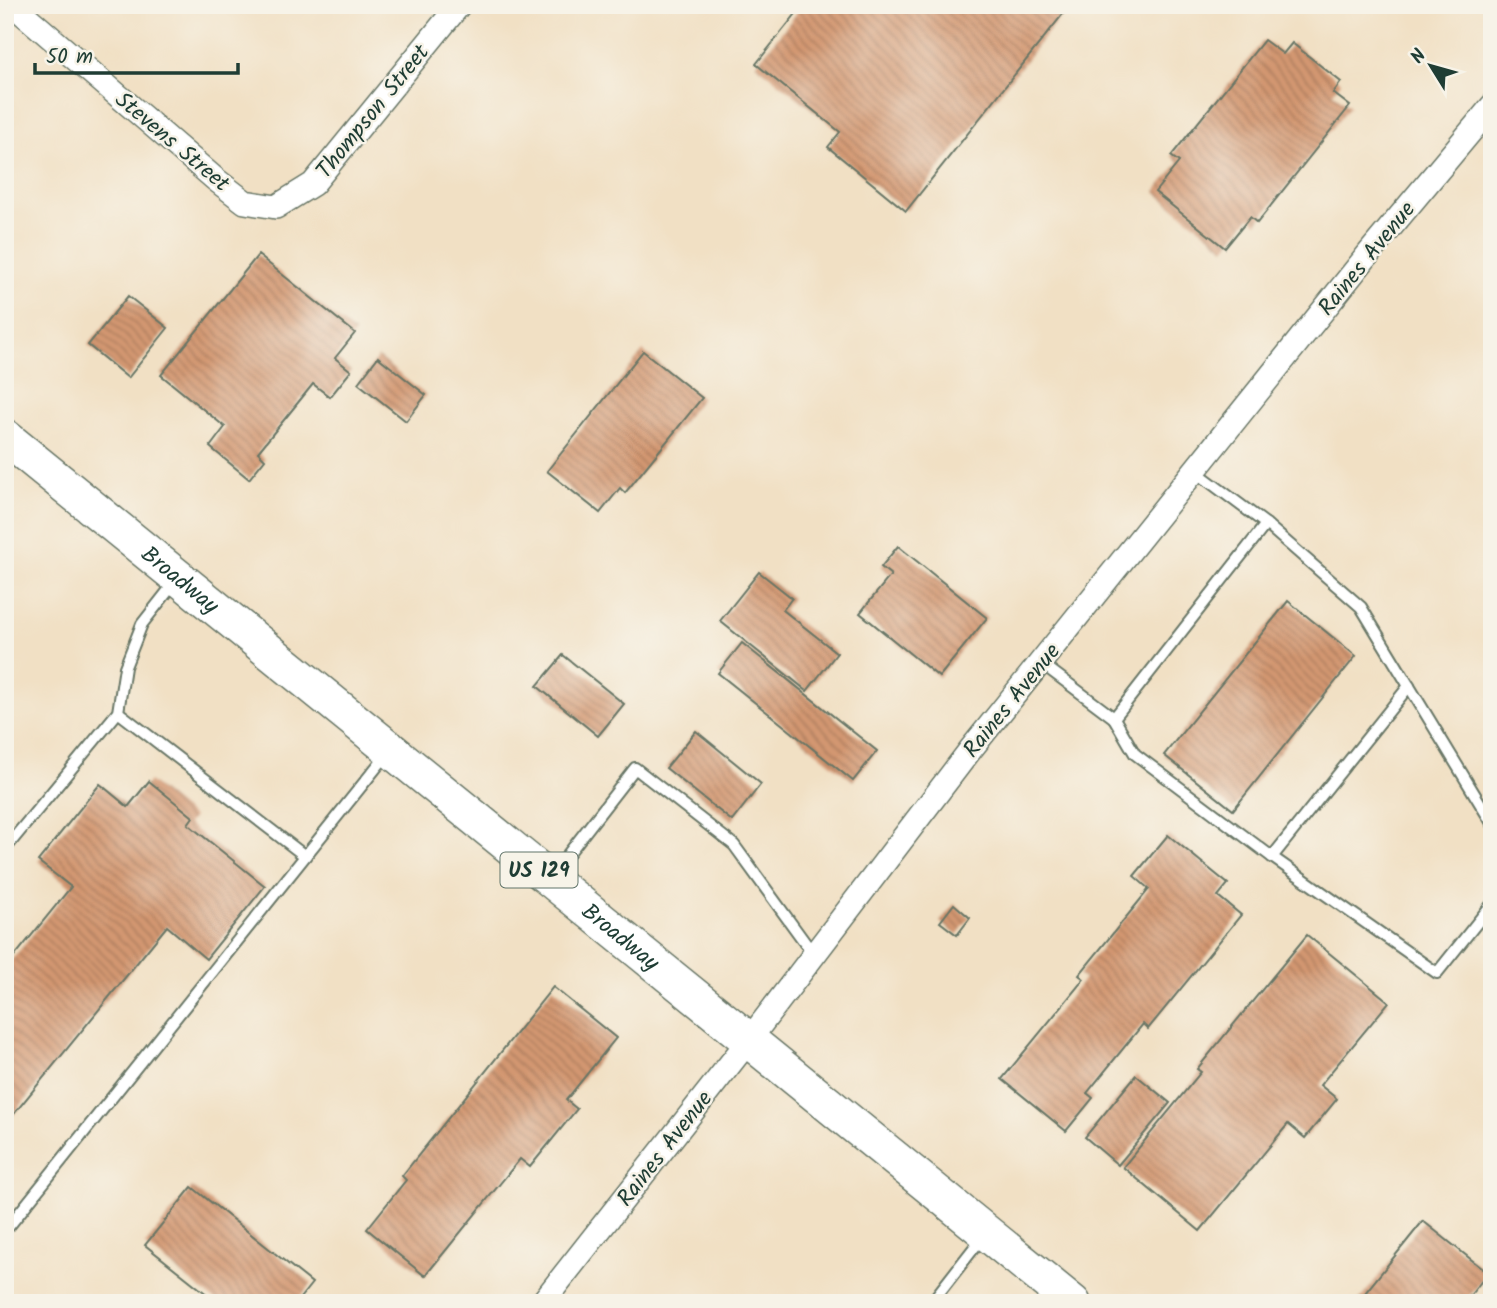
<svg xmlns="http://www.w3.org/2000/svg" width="1497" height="1308" font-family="Kalam,sans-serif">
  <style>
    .building { fill: url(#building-back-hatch) }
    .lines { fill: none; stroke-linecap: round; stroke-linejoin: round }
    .lane-casing { stroke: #687666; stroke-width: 14 }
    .street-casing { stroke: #687666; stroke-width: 26 }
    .primary-casing { stroke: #687666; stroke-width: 38 }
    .lane { stroke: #fff; stroke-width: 10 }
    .street { stroke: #fff; stroke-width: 23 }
    .primary { stroke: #fff; stroke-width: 35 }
    .labels { text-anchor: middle; stroke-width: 5; stroke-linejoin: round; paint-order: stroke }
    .shield { fill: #f7f3e8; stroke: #60746a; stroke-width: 2 }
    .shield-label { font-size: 21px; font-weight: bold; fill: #1f3d34 }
    .street-label { font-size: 23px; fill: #1f3d34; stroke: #f7f3e8 }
  </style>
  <defs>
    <pattern id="building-back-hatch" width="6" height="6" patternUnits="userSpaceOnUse" patternTransform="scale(1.75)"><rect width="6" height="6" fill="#d39771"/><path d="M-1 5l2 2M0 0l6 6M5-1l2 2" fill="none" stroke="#ab7c5e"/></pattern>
  </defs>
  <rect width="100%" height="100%" fill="#f7f3e8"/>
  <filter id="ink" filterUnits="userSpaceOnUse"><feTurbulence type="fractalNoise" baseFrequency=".0143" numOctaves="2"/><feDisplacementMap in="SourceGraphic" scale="14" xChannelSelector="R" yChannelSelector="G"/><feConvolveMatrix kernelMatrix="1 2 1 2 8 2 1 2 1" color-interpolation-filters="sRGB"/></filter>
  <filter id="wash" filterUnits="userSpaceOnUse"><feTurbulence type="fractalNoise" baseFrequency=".00686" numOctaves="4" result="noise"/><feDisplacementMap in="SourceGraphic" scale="28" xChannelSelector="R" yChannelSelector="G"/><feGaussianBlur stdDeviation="1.57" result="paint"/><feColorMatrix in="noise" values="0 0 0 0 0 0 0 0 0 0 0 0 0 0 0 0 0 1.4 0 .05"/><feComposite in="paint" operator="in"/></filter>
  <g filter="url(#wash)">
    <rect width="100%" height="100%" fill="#f1e0c4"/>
    <g id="blocks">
      <!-- building -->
      <g class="building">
        <path d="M 803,5 L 1070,5 L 906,211 L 828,147 L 840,132 L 756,64 Z"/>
        <path d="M 1264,40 L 1283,54 L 1292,43 L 1341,82 L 1333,93 L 1350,106 L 1257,223 L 1250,217 L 1225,248 L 1155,192 L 1179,162 L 1171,156 Z"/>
        <path d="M 258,255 L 355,333 L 335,358 L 351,371 L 330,397 L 313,384 L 258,452 L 265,459 L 249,479 L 210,447 L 225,427 L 161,375 Z"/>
        <path d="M 128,296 L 168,328 L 128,378 L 88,345 Z"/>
        <path d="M 643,351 L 702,398 L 625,493 L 620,488 L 600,513 L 547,471 Z"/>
        <path d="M 378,357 L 426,395 L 406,421 L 358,383 Z"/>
        <path d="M 898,546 L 987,618 L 939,677 L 860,613 L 891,575 L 881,567 Z"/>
        <path d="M 759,572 L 792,598 L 783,610 L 837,653 L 807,691 L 720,621 Z"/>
        <path d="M 1288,601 L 1356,656 L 1233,810 L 1164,755 Z"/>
        <path d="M 742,643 L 877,751 L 853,781 L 718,673 Z"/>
        <path d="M 563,655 L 624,704 L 598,736 L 537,686 Z"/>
        <path d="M 696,731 L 761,784 L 732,821 L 666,768 Z"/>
        <path d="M 149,781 L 193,817 L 188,824 L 265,886 L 206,959 L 167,926 L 5,1125 L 5,968 L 71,887 L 38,861 L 100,784 L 128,807 Z"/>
        <path d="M 1168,835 L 1228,884 L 1218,896 L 1241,915 L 1148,1029 L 1143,1024 L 1087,1093 L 1093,1098 L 1066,1131 L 1002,1079 L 1084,979 L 1079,975 L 1149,889 L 1134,876 Z"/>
        <path d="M 954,904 L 970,918 L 957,935 L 940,922 Z"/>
        <path d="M 1307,935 L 1389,1002 L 1320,1085 L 1337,1099 L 1305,1138 L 1288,1124 L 1200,1231 L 1123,1167 L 1201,1072 L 1197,1069 Z"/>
        <path d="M 553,987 L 616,1038 L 566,1100 L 577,1109 L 530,1167 L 520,1159 L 425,1276 L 367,1229 L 406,1180 L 402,1176 Z"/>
        <path d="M 1136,1075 L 1170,1103 L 1118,1165 L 1085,1137 Z"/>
        <path d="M 192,1187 L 312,1283 L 296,1303 L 218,1303 L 145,1245 Z"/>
        <path d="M 1423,1221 L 1488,1273 L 1464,1303 L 1357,1303 Z"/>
      </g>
    </g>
  </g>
  <g filter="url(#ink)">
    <use href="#blocks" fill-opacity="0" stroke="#687666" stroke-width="2"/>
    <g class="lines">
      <defs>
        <g id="lane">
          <path d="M 1266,524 L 1361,607 L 1492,823"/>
          <path d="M 1041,663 L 1114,718 L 1266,524 L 1195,471"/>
          <path d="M 118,712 L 305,856"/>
          <path d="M 1114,718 L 1135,754 L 1272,857 L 1437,973 L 1492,904"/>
          <path d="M 5,849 L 118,712 L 125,667 L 142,624 L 175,582"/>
          <path d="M 1272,857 L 1409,686"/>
          <path d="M 551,876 L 635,768 L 734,845 L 814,955"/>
          <path d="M 5,1223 L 9,1226 L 387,754"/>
          <path d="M 931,1303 L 984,1235"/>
        </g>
        <g id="street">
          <path d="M 13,5 L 215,179 L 245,202 L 276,207 L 313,184 L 459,5"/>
          <path d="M 542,1303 L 749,1040 L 971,749 L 1370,252 L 1492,106"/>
        </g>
        <g id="primary">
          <path id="s1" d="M 5,437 L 1073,1303"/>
        </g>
      </defs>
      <!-- lane casing -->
      <use href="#lane" class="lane-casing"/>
      <!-- street casing -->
      <use href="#street" class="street-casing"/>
      <!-- primary casing -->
      <use href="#primary" class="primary-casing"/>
      <!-- lane -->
      <use href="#lane" class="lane"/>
      <!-- street -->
      <use href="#street" class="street"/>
      <!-- primary -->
      <use href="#primary" class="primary"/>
    </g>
  </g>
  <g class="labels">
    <!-- shield labels -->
    <rect class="shield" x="500.5" y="852.5" width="77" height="35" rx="5"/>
    <g class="shield-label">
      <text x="539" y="877">US 129</text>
    </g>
    <!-- street labels -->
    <g class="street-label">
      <text transform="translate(372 111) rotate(-51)" y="8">Thompson Street</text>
      <text transform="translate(173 141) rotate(40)" y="8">Stevens Street</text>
      <text transform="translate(1366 258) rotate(-51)" y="8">Raines Avenue</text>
      <text dy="8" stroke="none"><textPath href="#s1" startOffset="226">Broadway</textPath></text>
      <text transform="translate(1011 700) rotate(-51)" y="8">Raines Avenue</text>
      <text dy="8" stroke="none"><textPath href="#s1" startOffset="793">Broadway</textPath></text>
      <text transform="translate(664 1148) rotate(-52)" y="8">Raines Avenue</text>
    </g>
  </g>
  <!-- margin -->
  <rect width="1497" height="1308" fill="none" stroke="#f7f3e8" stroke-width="28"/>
  <!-- north arrow -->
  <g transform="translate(1431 66) rotate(307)" stroke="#f7f3e8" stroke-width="5" paint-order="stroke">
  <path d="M0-5L12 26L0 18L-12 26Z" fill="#1f3d34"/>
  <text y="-10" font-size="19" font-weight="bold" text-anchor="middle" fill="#1f3d34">N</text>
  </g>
  <!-- scale -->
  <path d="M35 63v10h203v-10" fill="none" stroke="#1f3d34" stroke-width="3.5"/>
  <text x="46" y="63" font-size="21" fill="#1f3d34" stroke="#f7f3e8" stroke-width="5" paint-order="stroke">50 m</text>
</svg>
